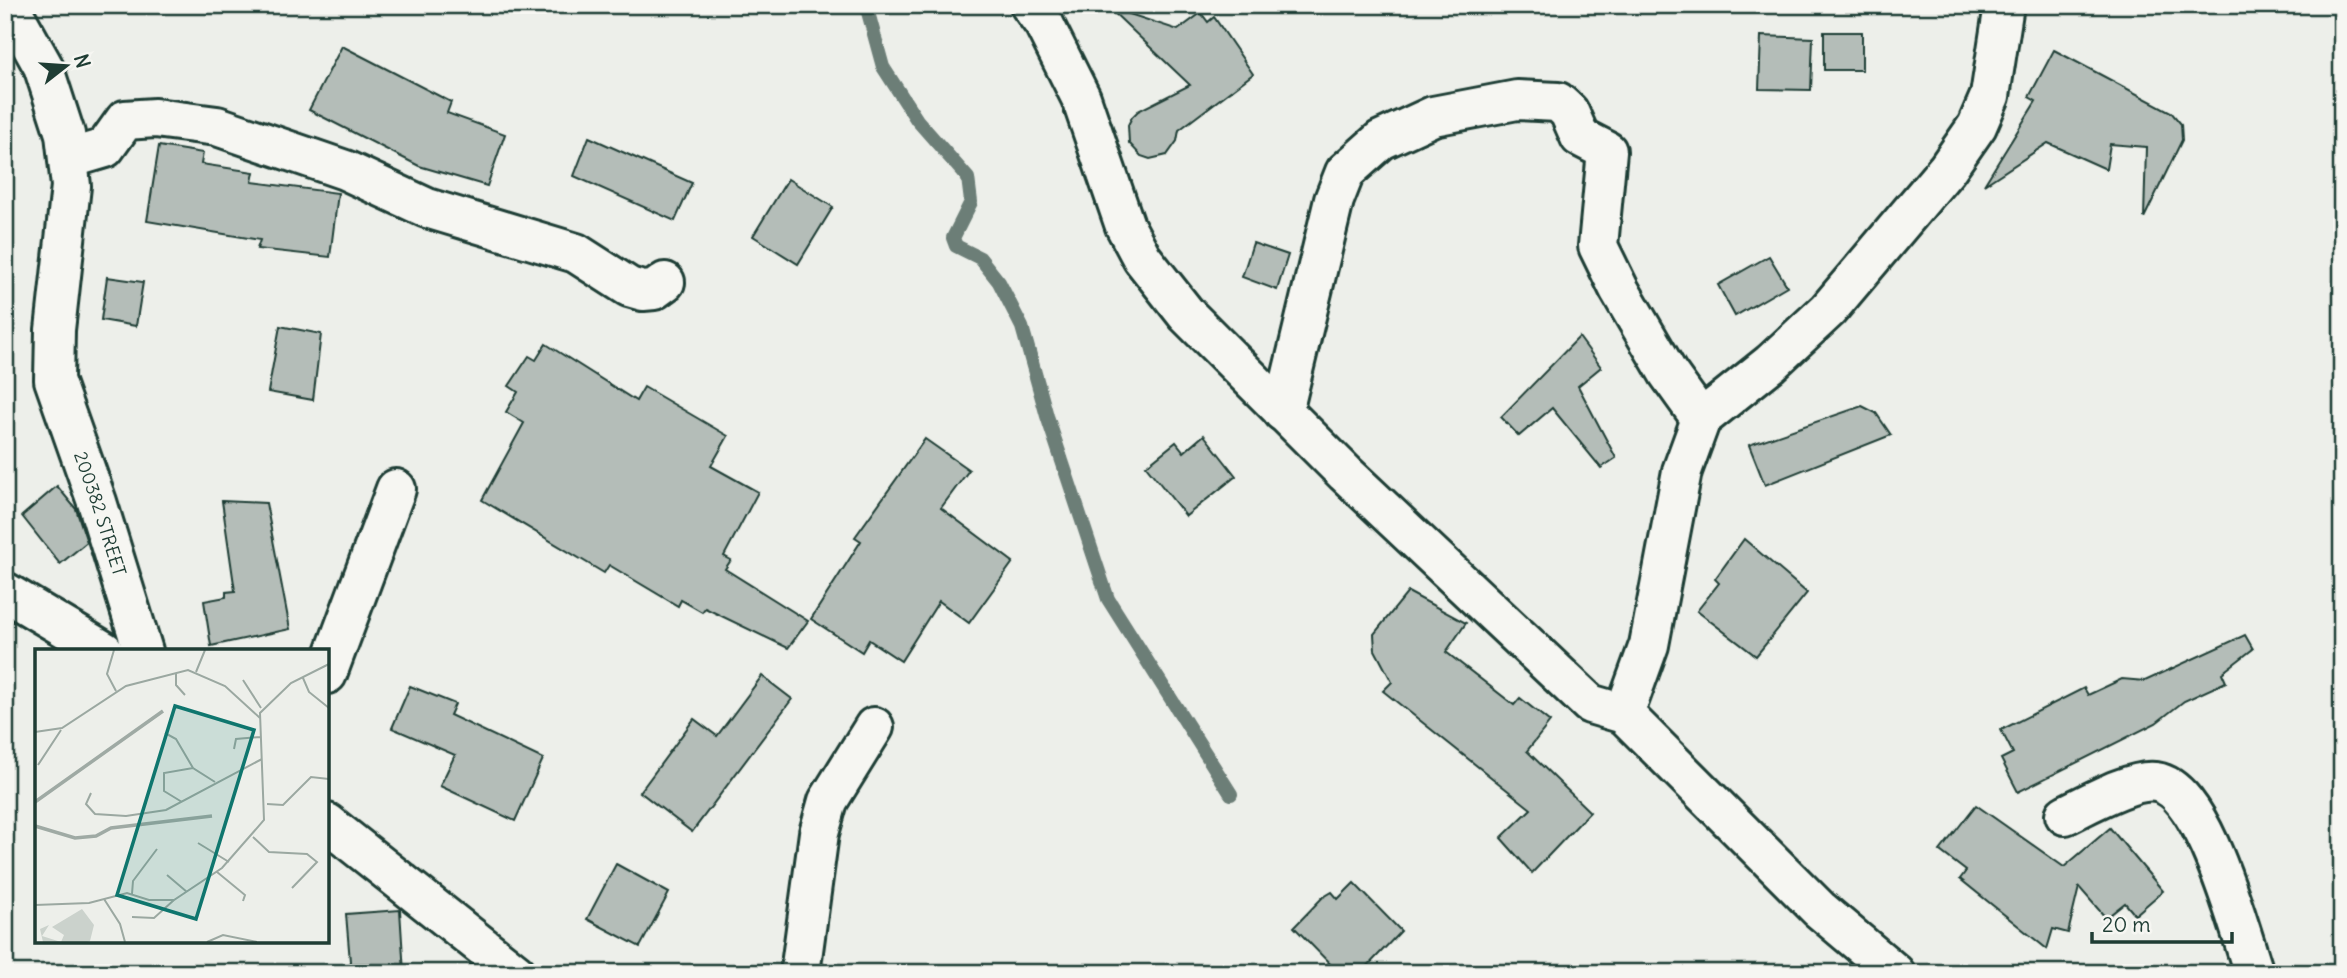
<svg xmlns="http://www.w3.org/2000/svg" width="2347" height="978" font-family="Delius,sans-serif">
  <style>
    .lines { fill: none; stroke-linecap: round; stroke-linejoin: round }
    .stream { stroke: #6c7e77; stroke-width: 14 }
    .building { fill: #b4bdb8; stroke: #1f3d34; stroke-width: 2 }
    .minor-casing { stroke: #1f3d34; stroke-width: 44 }
    .minor { stroke: #f6f6f2; stroke-width: 38 }
    .labels { text-anchor: middle; stroke-width: 5; stroke-linejoin: round; paint-order: stroke }
    .street-label { font-size: 18px; fill: #1f3d34; stroke: #f6f6f2 }
    .inset-river { fill: none; stroke: #9faaa4; stroke-width: 3.5 }
    .inset-road { fill: none; stroke: #9ba8a1; stroke-width: 2 }
    .view { fill: #0f766e; fill-opacity: 0.15; stroke: #0f766e; stroke-width: 3.5 }
    .inset-edge { fill: none; stroke: #1f3d34; stroke-width: 3.5 }
  </style>
  <rect width="100%" height="100%" fill="#edefea"/>
  <filter id="ink" filterUnits="userSpaceOnUse"><feTurbulence type="fractalNoise" baseFrequency=".0143" numOctaves="2"/><feDisplacementMap in="SourceGraphic" scale="14" xChannelSelector="R" yChannelSelector="G"/><feConvolveMatrix kernelMatrix="1 2 1 2 8 2 1 2 1" color-interpolation-filters="sRGB"/></filter>
  <g filter="url(#ink)">
    <g class="lines">
      <!-- stream -->
      <path class="stream" d="M 866,5 L 883,67 L 917,120 L 968,178 L 971,202 L 953,238 L 956,246 L 980,258 L 999,282 L 1022,327 L 1047,416 L 1108,599 L 1231,794"/>
    </g>
    <!-- building -->
    <g class="building">
      <path d="M 1108,7 L 1178,30 L 1201,13 L 1208,22 L 1214,17 L 1253,74 L 1179,130 L 1177,141 L 1167,155 L 1150,159 L 1141,156 L 1129,143 L 1128,125 L 1132,117 L 1138,111 L 1190,85 Z"/>
      <rect x="1824" y="32" width="38" height="38"/>
      <path d="M 1761,36 L 1813,38 L 1811,90 L 1759,89 Z"/>
      <path d="M 342,46 L 451,102 L 447,113 L 505,134 L 487,186 L 419,166 L 309,110 Z"/>
      <path d="M 2054,50 L 2171,112 L 2181,124 L 2182,140 L 2144,218 L 2146,147 L 2110,144 L 2106,169 L 2048,143 L 1984,185 L 2036,101 L 2029,97 Z"/>
      <path d="M 589,137 L 692,183 L 675,221 L 574,176 Z"/>
      <path d="M 159,146 L 203,153 L 201,164 L 254,172 L 252,182 L 338,193 L 330,257 L 257,249 L 260,240 L 147,221 Z"/>
      <path d="M 788,179 L 833,207 L 798,264 L 753,236 Z"/>
      <path d="M 1253,243 L 1288,255 L 1277,290 L 1242,277 Z"/>
      <path d="M 1769,256 L 1787,286 L 1735,316 L 1718,285 Z"/>
      <path d="M 107,277 L 143,282 L 136,326 L 101,320 Z"/>
      <path d="M 280,326 L 321,334 L 313,400 L 268,392 Z"/>
      <path d="M 1579,337 L 1601,367 L 1578,386 L 1616,458 L 1601,468 L 1552,408 L 1519,436 L 1501,417 Z"/>
      <path d="M 546,344 L 636,401 L 644,387 L 728,436 L 711,466 L 758,492 L 724,556 L 731,560 L 725,569 L 808,621 L 788,648 L 705,608 L 702,612 L 681,600 L 678,606 L 609,565 L 604,573 L 482,500 L 524,423 L 506,412 L 518,392 L 509,386 L 529,356 L 536,360 Z"/>
      <path d="M 1862,406 L 1876,413 L 1891,435 L 1765,485 L 1749,445 Z"/>
      <path d="M 1204,435 L 1236,476 L 1186,516 L 1146,466 L 1176,442 L 1184,452 Z"/>
      <path d="M 925,439 L 969,470 L 941,508 L 1013,562 L 969,623 L 939,601 L 901,661 L 869,640 L 862,652 L 811,619 L 861,541 L 855,537 Z"/>
      <path d="M 57,486 L 76,509 L 87,542 L 60,564 L 22,516 Z"/>
      <path d="M 222,501 L 266,503 L 290,629 L 211,646 L 204,601 L 226,597 L 226,592 L 235,591 Z"/>
      <path d="M 1744,539 L 1807,593 L 1756,656 L 1697,611 L 1719,583 L 1715,579 Z"/>
      <path d="M 1408,592 L 1466,623 L 1446,652 L 1514,705 L 1520,698 L 1550,722 L 1527,751 L 1590,812 L 1532,873 L 1501,838 L 1531,809 L 1383,691 L 1392,682 L 1375,650 L 1374,634 Z"/>
      <path d="M 2245,635 L 2253,649 L 2222,673 L 2226,682 L 2184,701 L 2156,723 L 2018,792 L 2001,759 L 2013,753 L 2001,730 L 2084,688 L 2088,695 L 2122,679 L 2145,681 Z"/>
      <path d="M 762,676 L 792,699 L 692,832 L 640,792 L 694,719 L 717,736 Z"/>
      <path d="M 410,686 L 455,704 L 450,715 L 543,759 L 515,821 L 440,786 L 455,755 L 392,728 Z"/>
      <path d="M 1976,805 L 2064,867 L 2110,828 L 2163,891 L 2135,915 L 2125,903 L 2106,918 L 2079,887 L 2068,933 L 2053,929 L 2047,949 L 1960,879 L 1966,871 L 1940,851 Z"/>
      <path d="M 616,864 L 669,893 L 640,947 L 587,919 Z"/>
      <path d="M 1354,883 L 1401,931 L 1361,973 L 1339,973 L 1294,927 L 1322,898 L 1332,892 L 1338,899 Z"/>
      <path d="M 400,910 L 404,973 L 351,973 L 346,914 Z"/>
    </g>
    <g class="lines">
      <defs>
        <g id="minor">
          <path id="s1" d="M 9,5 L 43,66 L 65,134 L 71,186 L 55,330 L 54,380 L 97,502 L 143,651"/>
          <path d="M 1030,5 L 1044,24 L 1081,98 L 1125,226 L 1142,258 L 1187,315 L 1345,473 L 1590,704 L 1624,714 L 1819,909 L 1895,973"/>
          <path d="M 68,159 L 105,148 L 125,120 L 155,118 L 217,126 L 345,170 L 427,208 L 576,253 L 629,287 L 643,291 L 654,290 L 665,282"/>
          <path d="M 1283,412 L 1334,200 L 1345,172 L 1381,140 L 1433,116 L 1517,100 L 1558,102 L 1569,112 L 1580,137 L 1607,151 L 1598,246 L 1619,289 L 1668,373 L 1701,419"/>
          <path d="M 5,592 L 104,651"/>
          <path d="M 327,674 L 396,489"/>
          <path d="M 1624,714 L 1649,645 L 1682,471 L 1701,419 L 1771,363 L 1828,310 L 1947,169 L 1977,126 L 1990,96 L 2004,5"/>
          <path d="M 2065,815 C 2086,805 2133,778 2156,782 C 2204,789 2239,929 2254,973"/>
          <path d="M 327,823 L 516,973"/>
          <path d="M 800,973 L 819,833 L 828,801 L 874,727"/>
        </g>
      </defs>
      <!-- minor casing -->
      <use href="#minor" class="minor-casing"/>
      <!-- minor -->
      <use href="#minor" class="minor"/>
    </g>
  </g>
  <g class="labels">
    <!-- street labels -->
    <g class="street-label">
      <text dy="6" stroke="none"><textPath href="#s1" startOffset="530">200382 STREET</textPath></text>
    </g>
  </g>
  <!-- overview -->
  <g transform="translate(35 649)">
    <rect width="294" height="294" fill="#edefea"/>
    <path d="M 47,260 L 59,276 L 55,292 L 52,293 L 8,293 L 5,280 L 14,276 L 7,287 L 26,293 L 29,286 L 17,278 Z" fill="#cbd2cc"/>
    <path class="inset-river" d="M 0,153 L 128,62M 0,177 L 40,189 L 61,187 L 76,179 L 177,167"/>
    <path class="inset-road" d="M 79,1 L 72,25 L 81,42M 161,23 L 170,1M 141,24 L 141,36 L 150,46M 268,29 L 274,43 L 294,59M 208,31 L 226,59M 0,83 L 27,79 L 91,37 L 153,21 L 190,37 L 225,69M 130,84 L 141,90 L 158,119 L 180,133M 199,100 L 201,90 L 225,88M 3,116 L 26,81M 56,144 L 51,155 L 60,165 L 91,167 L 131,161 L 227,110M 147,153 L 129,142 L 129,124 L 158,119M 232,155 L 248,156 L 276,128 L 294,130M 218,188 L 234,203 L 272,205 L 282,213 L 257,239M 163,194 L 194,213M 182,223 L 210,246 L 208,252M 132,226 L 152,243M 97,245 L 98,232 L 122,200M 69,250 L 85,275 L 90,293M 0,256 L 54,254 L 92,244 L 114,251 L 139,251 L 187,219 L 229,171 L 225,64 L 256,34 L 294,15M 97,268 L 119,269 L 139,251M 172,293 L 188,286 L 222,293"/>
    <path class="view" d="M 140,57 L 219,81 L 161,270 L 82,246 Z"/>
    <rect width="294" height="294" class="inset-edge"/>
  </g>
  <!-- margin -->
  <rect width="2347" height="978" fill="none" stroke="#f6f6f2" stroke-width="28"/>
  <rect x="14" y="14" width="2319" height="950" fill="none" stroke="#1f3d34" stroke-width="2.5" filter="url(#ink)"/>
  <!-- north arrow -->
  <g transform="translate(66 66) rotate(73)" stroke="#f6f6f2" stroke-width="5" paint-order="stroke">
  <path d="M0-5L12 26L0 18L-12 26Z" fill="#1f3d34"/>
  <text y="-10" font-size="19" font-weight="bold" text-anchor="middle" fill="#1f3d34">N</text>
  </g>
  <!-- scale -->
  <path d="M2092 932v10h140v-10" fill="none" stroke="#1f3d34" stroke-width="3.5"/>
  <text x="2102" y="932" font-size="21" fill="#1f3d34" stroke="#f6f6f2" stroke-width="5" paint-order="stroke">20 m</text>
</svg>
